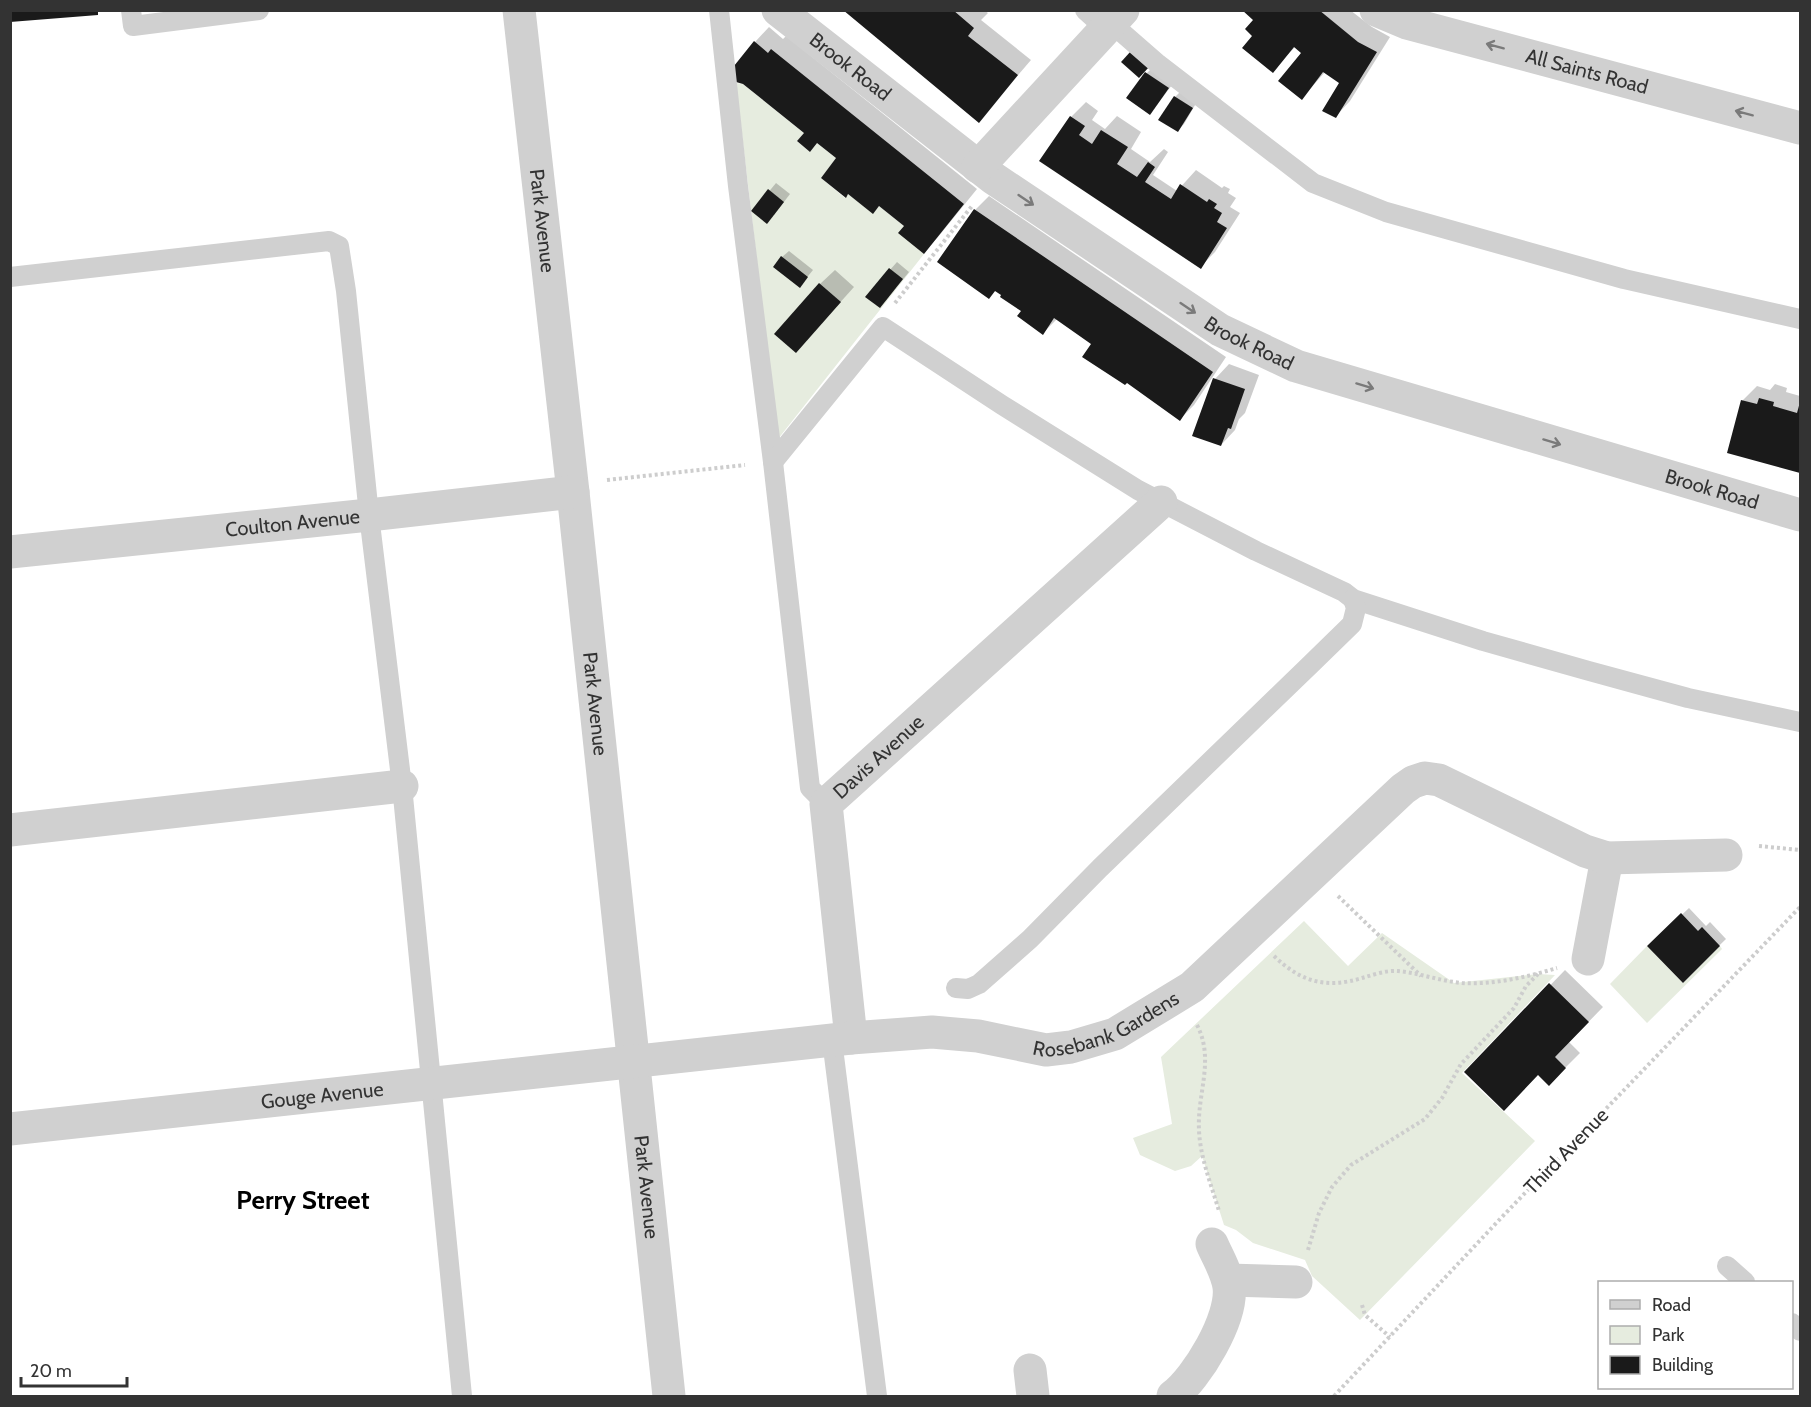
<svg xmlns="http://www.w3.org/2000/svg" width="1811" height="1407" font-family="Cabin,sans-serif">
  <style>
    .green { fill: #e6ecdf }
    .shadow { fill: #0003 }
    .building { fill: #1a1a1a }
    .lines { fill: none; stroke-linecap: round; stroke-linejoin: round }
    .path { stroke: #cdcdcd; stroke-width: 4; stroke-dasharray: 3 3; stroke-linecap: butt }
    .lane { stroke: #d0d0d0; stroke-width: 20 }
    .street { stroke: #d0d0d0; stroke-width: 33 }
    .oneway { stroke: #7a7a7a }
    .labels { text-anchor: middle; stroke-width: 6; stroke-linejoin: round; paint-order: stroke }
    .street-label { font-size: 20px; fill: #333; stroke: #fff }
    .district-label { font-size: 26px; font-weight: bold; fill: #000; stroke: #fff }
  </style>
  <rect width="100%" height="100%" fill="#fff"/>
  <!-- green -->
  <g class="green">
    <path d="M 736,83 L 743,84 L 804,133 L 797,141 L 810,152 L 817,143 L 836,158 L 821,178 L 845,198 L 848,194 L 873,213 L 879,206 L 904,226 L 899,233 L 924,254 L 778,439 Z"/>
    <path d="M 1304,921 L 1348,966 L 1382,933 L 1454,983 L 1538,974 L 1555,975 L 1462,1073 L 1535,1141 L 1360,1320 L 1312,1276 L 1305,1260 L 1253,1243 L 1236,1230 L 1224,1225 L 1202,1156 L 1191,1166 L 1175,1171 L 1140,1155 L 1133,1138 L 1172,1124 L 1161,1057 Z"/>
    <path d="M 1647,946 L 1683,983 L 1720,946 L 1722,949 L 1647,1023 L 1610,984 Z"/>
  </g>
  <!-- shadow -->
  <g class="shadow">
    <path d="M 845,10 L 984,10 L 988,13 L 981,20 L 1031,60 L 979,121 Z"/>
    <path d="M 1264,10 L 1350,10 L 1372,27 L 1390,37 L 1350,101 L 1336,116 L 1341,82 L 1325,72 L 1302,98 L 1303,53 L 1295,47 L 1272,71 L 1254,36 Z"/>
    <path d="M 769,27 L 783,39 L 786,36 L 977,189 L 938,237 L 924,252 L 906,225 L 838,158 L 818,142 L 810,150 L 806,133 L 755,42 Z"/>
    <path d="M 1154,66 L 1175,81 L 1156,106 L 1147,73 Z"/>
    <path d="M 1182,90 L 1198,100 L 1184,124 L 1177,131 L 1175,97 Z"/>
    <path d="M 1086,102 L 1098,111 L 1092,120 L 1105,129 L 1117,116 L 1141,132 L 1131,149 L 1150,162 L 1164,149 L 1168,152 L 1153,175 L 1177,191 L 1196,170 L 1222,188 L 1224,186 L 1230,189 L 1228,193 L 1236,198 L 1230,207 L 1240,213 L 1215,252 L 1200,267 L 1041,160 L 1071,117 Z"/>
    <path d="M 776,183 L 790,194 L 774,215 L 753,211 Z"/>
    <path d="M 989,196 L 1226,357 L 1194,405 L 1180,419 L 1093,343 L 1057,319 L 1043,333 L 1023,311 L 996,290 L 989,297 L 975,210 Z"/>
    <path d="M 789,251 L 813,270 L 800,286 L 782,257 Z"/>
    <path d="M 897,262 L 909,272 L 886,300 L 867,296 Z"/>
    <path d="M 835,270 L 854,287 L 810,336 L 820,284 Z"/>
    <path d="M 1229,364 L 1259,375 L 1245,413 L 1239,419 L 1235,430 L 1221,445 L 1215,379 Z"/>
    <path d="M 1775,384 L 1787,388 L 1786,392 L 1800,396 L 1800,472 L 1728,451 L 1743,400 L 1757,386 L 1770,390 Z"/>
    <path d="M 1689,908 L 1706,926 L 1710,922 L 1726,939 L 1683,981 L 1649,946 Z"/>
    <path d="M 1565,970 L 1603,1007 L 1569,1042 L 1580,1053 L 1564,1069 L 1539,1073 L 1466,1072 Z"/>
  </g>
  <!-- building -->
  <g class="building">
    <path d="M 10,10 L 98,10 L 98,15 L 10,22 Z"/>
    <path d="M 843,10 L 953,10 L 974,28 L 968,36 L 1018,75 L 979,123 Z"/>
    <path d="M 1242,10 L 1319,10 L 1358,42 L 1377,52 L 1336,118 L 1322,111 L 1339,83 L 1323,72 L 1302,100 L 1278,81 L 1301,53 L 1294,47 L 1273,73 L 1242,48 L 1252,36 L 1245,29 L 1253,20 Z"/>
    <path d="M 754,41 L 768,53 L 771,49 L 964,204 L 924,254 L 898,233 L 904,226 L 879,206 L 873,214 L 848,194 L 846,198 L 821,178 L 836,158 L 817,143 L 810,152 L 797,141 L 804,133 L 743,84 L 736,82 L 734,66 Z"/>
    <path d="M 1131,51 L 1149,67 L 1139,78 L 1121,62 Z"/>
    <path d="M 1145,72 L 1169,88 L 1150,115 L 1126,98 Z"/>
    <path d="M 1174,96 L 1193,108 L 1178,132 L 1158,120 Z"/>
    <path d="M 1070,116 L 1085,126 L 1079,135 L 1092,144 L 1101,130 L 1128,147 L 1117,164 L 1137,177 L 1148,162 L 1155,167 L 1145,182 L 1171,199 L 1180,184 L 1207,202 L 1209,199 L 1217,204 L 1214,208 L 1222,213 L 1217,222 L 1227,228 L 1201,269 L 1039,161 Z"/>
    <path d="M 768,189 L 784,202 L 767,224 L 751,211 Z"/>
    <path d="M 974,209 L 1213,372 L 1180,421 L 1127,383 L 1125,385 L 1082,357 L 1091,344 L 1054,318 L 1043,335 L 1017,316 L 1021,311 L 1000,297 L 1001,295 L 995,291 L 989,299 L 937,262 Z"/>
    <path d="M 781,256 L 808,277 L 800,288 L 773,267 Z"/>
    <path d="M 889,268 L 903,279 L 880,308 L 865,297 Z"/>
    <path d="M 819,283 L 841,302 L 796,353 L 774,334 Z"/>
    <path d="M 1213,378 L 1245,389 L 1231,429 L 1228,428 L 1221,446 L 1192,436 Z"/>
    <path d="M 1759,398 L 1774,402 L 1773,406 L 1797,413 L 1800,402 L 1800,473 L 1727,453 L 1741,400 L 1757,404 Z"/>
    <path d="M 1681,913 L 1698,931 L 1702,927 L 1720,946 L 1683,983 L 1647,946 Z"/>
    <path d="M 1549,983 L 1589,1022 L 1555,1057 L 1566,1068 L 1549,1086 L 1538,1075 L 1504,1111 L 1464,1072 Z"/>
  </g>
  <g class="lines">
    <!-- path -->
    <g class="path">
      <path d="M 895,303 L 972,206"/>
      <path d="M 607,480 L 745,465"/>
      <path d="M 1759,846 L 1800,850"/>
      <path d="M 1338,896 L 1421,976"/>
      <path d="M 1274,956 C 1301,982 1326,989 1362,978 C 1373,975 1386,970 1398,971 C 1419,973 1440,981 1462,983 C 1493,985 1527,977 1557,968"/>
      <path d="M 1197,1025 C 1215,1060 1197,1093 1199,1130 C 1200,1157 1211,1184 1219,1211"/>
      <path d="M 1308,1250 L 1319,1213 L 1332,1187 L 1351,1165 L 1425,1119 L 1442,1098 L 1461,1064 L 1514,1008 L 1526,986 L 1538,974"/>
      <path d="M 1362,1305 L 1365,1315 L 1390,1337"/>
      <path d="M 1334,1396 L 1501,1218 L 1800,907"/>
    </g>
    <!-- lane -->
    <g class="lane">
      <path d="M 131,10 L 133,26 L 259,10"/>
      <path d="M 719,10 L 738,186 L 773,462 L 810,788 L 826,804"/>
      <path d="M 1085,10 L 1106,29"/>
      <path d="M 1111,23 L 1158,64 L 1313,183 L 1386,212 L 1624,279 L 1800,319"/>
      <path d="M 10,277 L 329,241 L 339,246 L 346,291 L 369,515 L 402,786 L 462,1396"/>
      <path d="M 773,462 L 883,327 L 1002,405 L 1138,490 L 1256,551 L 1344,592 L 1353,599 L 1483,641 L 1589,671 L 1688,698 L 1800,722"/>
      <path d="M 956,988 L 968,989 L 979,984 L 1030,939 L 1100,868 L 1311,664 L 1352,624 L 1356,608 L 1353,599"/>
      <path d="M 832,1040 L 877,1396"/>
      <path d="M 1727,1266 L 1745,1282"/>
      <path d="M 1792,1323 L 1800,1331"/>
    </g>
    <!-- street -->
    <g class="street">
      <path id="s1" d="M 519,10 L 573,492 L 669,1396"/>
      <path id="s2" d="M 778,10 L 993,178 L 1220,330 L 1296,366 L 1800,515"/>
      <path id="s3" d="M 1376,10 L 1407,23 L 1800,128"/>
      <path d="M 978,167 L 1123,10"/>
      <path id="s4" d="M 10,552 L 369,515 L 573,492"/>
      <path d="M 10,830 L 402,786"/>
      <path d="M 1588,959 L 1607,858"/>
      <path id="s5" d="M 851,1038 L 826,804 L 1161,502"/>
      <path id="s6" d="M 10,1129 L 851,1038 L 932,1032 L 978,1036 L 1046,1050 L 1071,1047 L 1115,1034 L 1192,987 L 1403,789 L 1413,782 L 1425,778 L 1439,780 L 1585,851 L 1607,858 L 1726,855"/>
      <path d="M 1228,1280 L 1296,1282"/>
      <path d="M 1030,1370 L 1033,1396"/>
      <path d="M 1173,1396 C 1197,1378 1233,1318 1229,1287 C 1227,1272 1218,1258 1212,1244"/>
    </g>
  </g>
  <!-- one-way arrows -->
  <defs><path id="oneway-shaft" d="M-6 0H5M1.5-3L5.5 0L1.5 3" fill="none" stroke-width="1.6" stroke-linecap="round" stroke-linejoin="round" transform="scale(1.5)"/></defs>
  <g class="oneway">
    <use href="#oneway-shaft" transform="translate(1495 46) rotate(-165)"/>
    <use href="#oneway-shaft" transform="translate(1744 113) rotate(-165)"/>
    <use href="#oneway-shaft" transform="translate(1026 200) rotate(34)"/>
    <use href="#oneway-shaft" transform="translate(1188 308) rotate(34)"/>
    <use href="#oneway-shaft" transform="translate(1365 386) rotate(17)"/>
    <use href="#oneway-shaft" transform="translate(1552 442) rotate(17)"/>
  </g>
  <g class="labels">
    <!-- street labels -->
    <g class="street-label">
      <text dy="7" stroke="none"><textPath href="#s2" startOffset="92">Brook Road</textPath></text>
      <text dy="7" stroke="none"><textPath href="#s3" startOffset="220">All Saints Road</textPath></text>
      <text dy="7" stroke="none"><textPath href="#s1" startOffset="212">Park Avenue</textPath></text>
      <text dy="7" stroke="none"><textPath href="#s2" startOffset="578">Brook Road</textPath></text>
      <text dy="7" stroke="none"><textPath href="#s2" startOffset="1064">Brook Road</textPath></text>
      <text dy="7" stroke="none"><textPath href="#s4" startOffset="284">Coulton Avenue</textPath></text>
      <text dy="7" stroke="none"><textPath href="#s1" startOffset="698">Park Avenue</textPath></text>
      <text dy="7" stroke="none"><textPath href="#s5" startOffset="306">Davis Avenue</textPath></text>
      <text dy="7" stroke="none"><textPath href="#s6" startOffset="1108">Rosebank Gardens</textPath></text>
      <text dy="7" stroke="none"><textPath href="#s6" startOffset="314">Gouge Avenue</textPath></text>
      <text transform="translate(1566 1151) rotate(-46)" y="7">Third Avenue</text>
      <text dy="7" stroke="none"><textPath href="#s1" startOffset="1184">Park Avenue</textPath></text>
    </g>
    <!-- district labels -->
    <g class="district-label">
      <text x="303" y="1209">Perry Street</text>
    </g>
  </g>
  <!-- border -->
  <rect width="1811" height="1407" fill="none" stroke="#333333" stroke-width="24"/>
  <!-- legend -->
  <rect x="1598" y="1281" width="195" height="108" fill="#ffffff" stroke="#adadad" stroke-width="1.5"/>
  <rect x="1610" y="1300" width="30" height="9" fill="#d0d0d0" stroke="#adadad" stroke-width="1.5"/>
  <text x="1652" y="1311" font-size="18" fill="#333333">Road</text>
  <rect x="1610" y="1326" width="30" height="18" fill="#e6ecdf" stroke="#adadad" stroke-width="1.5"/>
  <text x="1652" y="1341" font-size="18" fill="#333333">Park</text>
  <rect x="1610" y="1356" width="30" height="18" fill="#1a1a1a" stroke="#adadad" stroke-width="1.5"/>
  <text x="1652" y="1371" font-size="18" fill="#333333">Building</text>
  <!-- scale -->
  <path d="M21 1377v9h106v-9" fill="none" stroke="#333333" stroke-width="3"/>
  <text x="30" y="1377" font-size="18" fill="#333333" stroke="#ffffff" stroke-width="4.5" paint-order="stroke">20 m</text>
</svg>
